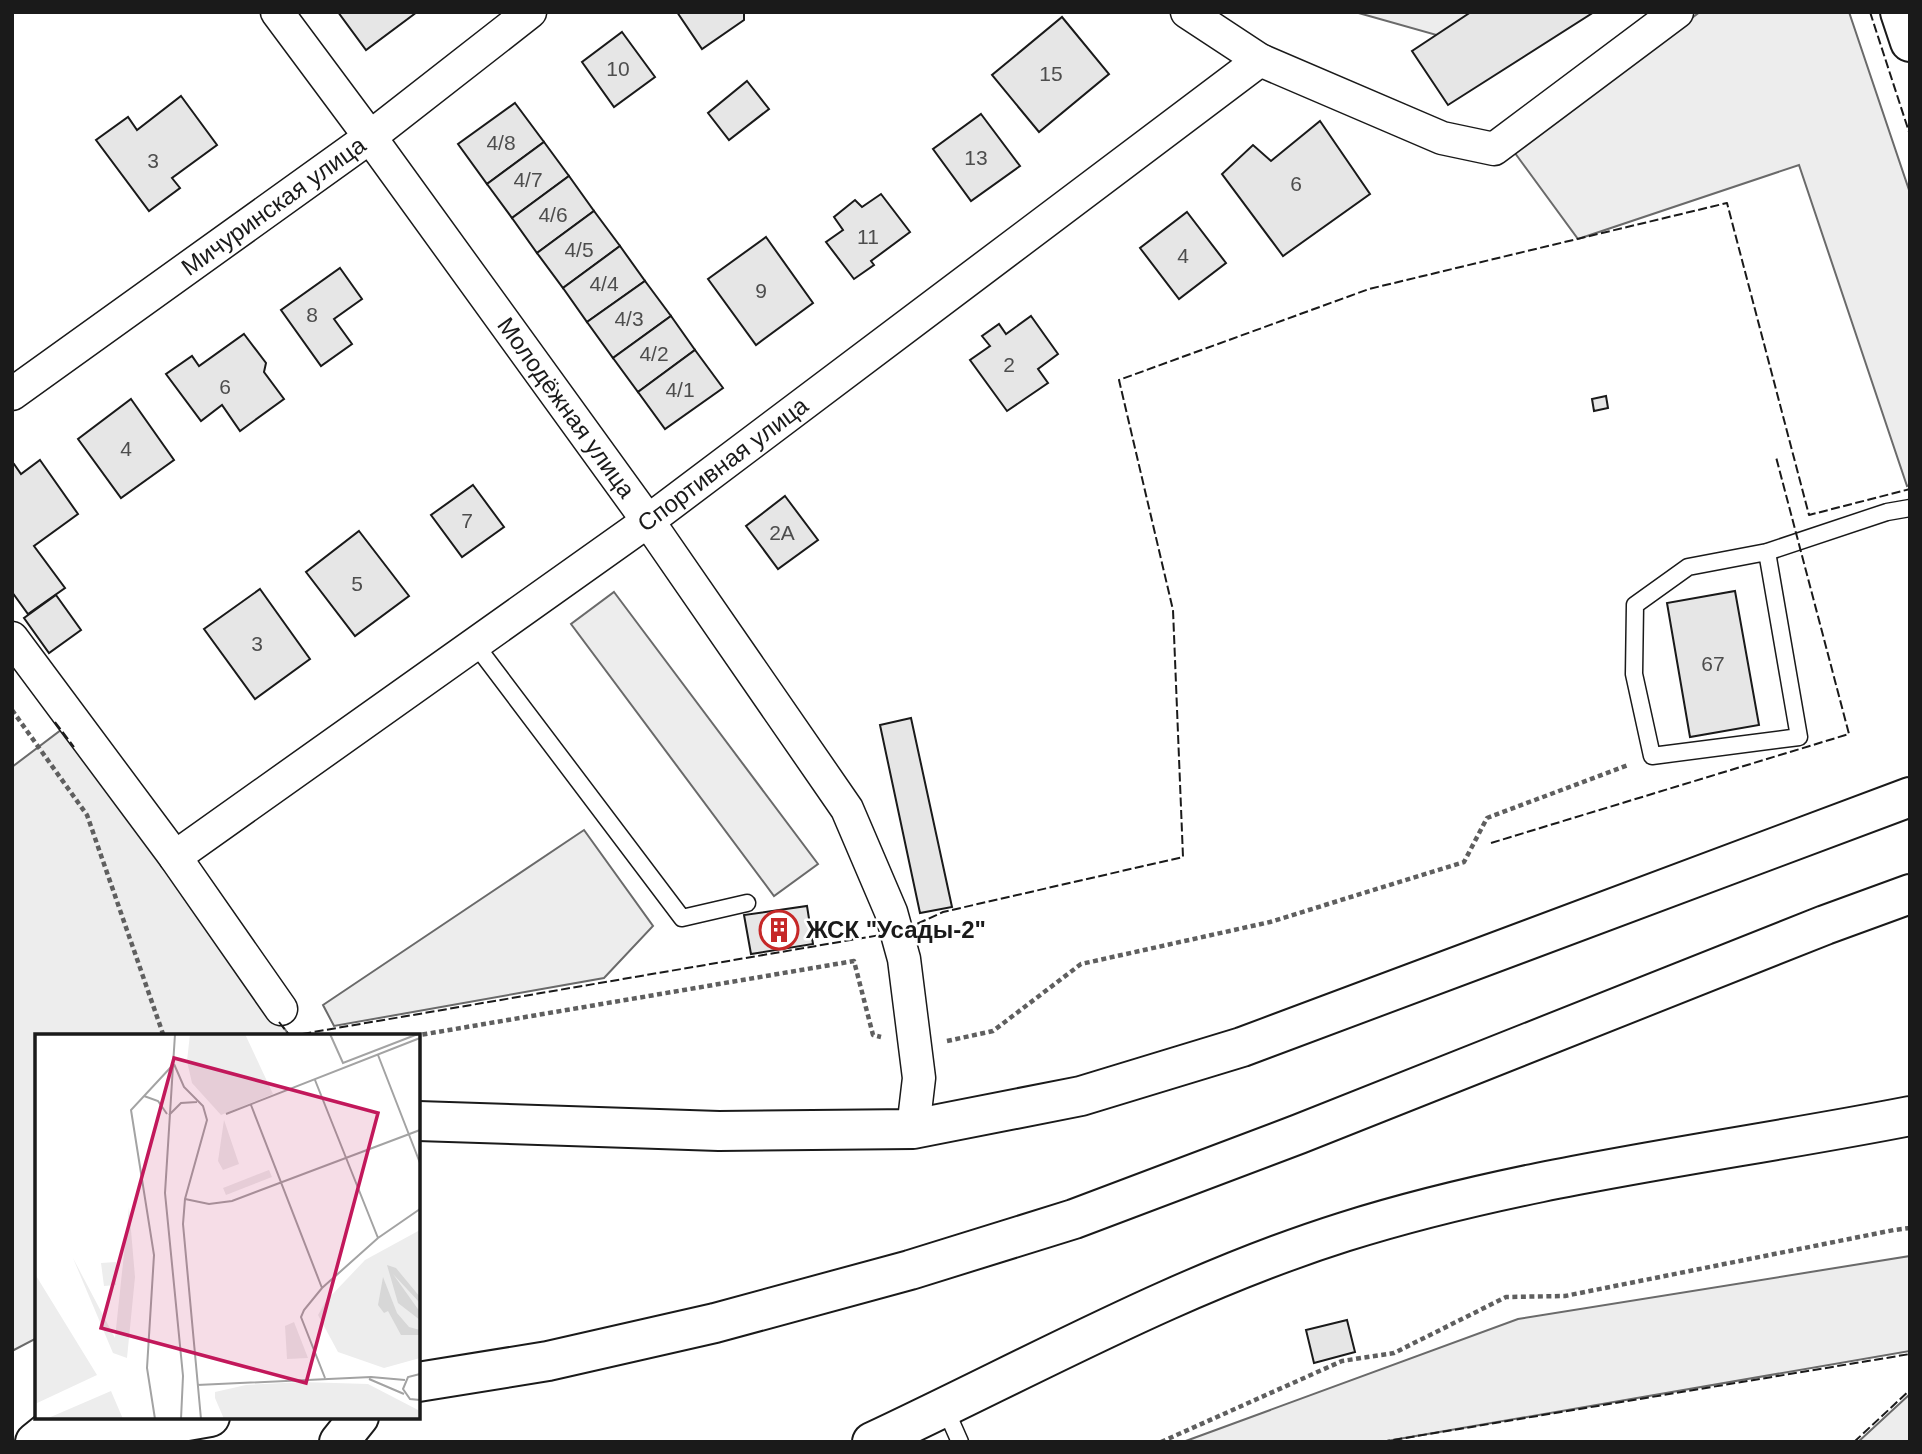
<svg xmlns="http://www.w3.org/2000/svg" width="1922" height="1454" font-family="Helvetica,sans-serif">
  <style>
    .built { fill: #ededed; stroke: #6a6a6a; stroke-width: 2 }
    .building { fill: #e6e6e6; stroke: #1a1a1a; stroke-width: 2 }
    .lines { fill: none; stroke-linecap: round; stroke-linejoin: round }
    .service-casing { stroke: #1a1a1a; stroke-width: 19 }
    .minor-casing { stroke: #1a1a1a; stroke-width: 35 }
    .tertiary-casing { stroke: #1a1a1a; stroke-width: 42 }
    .path { stroke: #5f5f5f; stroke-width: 4.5; stroke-dasharray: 5 3.5; stroke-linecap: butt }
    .service { stroke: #fff; stroke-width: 16 }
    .minor { stroke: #fff; stroke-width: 32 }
    .tertiary { stroke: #fff; stroke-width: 38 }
    .fence { stroke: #1a1a1a; stroke-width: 2; stroke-dasharray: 9 3.5; stroke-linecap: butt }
    .labels { text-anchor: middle; stroke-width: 5; stroke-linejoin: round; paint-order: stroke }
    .number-label { font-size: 21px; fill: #4d4d4d }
    .street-label { font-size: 24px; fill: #1a1a1a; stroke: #fff }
    .poi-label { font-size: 24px; font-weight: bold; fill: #1a1a1a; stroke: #fff; text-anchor: start }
    .inset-road { fill: none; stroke: #a3a3a3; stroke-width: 2 }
    .view { fill: #c2185b; fill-opacity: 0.15; stroke: #c2185b; stroke-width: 3.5 }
    .inset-edge { fill: none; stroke: #1a1a1a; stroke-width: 3.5 }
  </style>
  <rect width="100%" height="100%" fill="#fff"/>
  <!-- built -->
  <g class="built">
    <path d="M 1355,12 L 1490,12 L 1447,38 Z"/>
    <path d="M 1700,12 L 1849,12 L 1910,193 L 1910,485 L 1907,486 L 1799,165 L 1578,239 L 1512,149 Z"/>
    <path d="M 614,592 L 818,864 L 774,896 L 571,624 Z"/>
    <path d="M 61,730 L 290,1036 L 37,1036 L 37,1338 L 12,1351 L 12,767 Z"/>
    <path d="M 584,830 L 653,926 L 604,978 L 334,1026 L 323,1005 Z"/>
    <path d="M 1910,1256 L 1910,1351 L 1381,1442 L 1183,1442 L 1518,1319 Z"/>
    <path d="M 1910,1394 L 1910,1442 L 1858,1442 Z"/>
  </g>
  <!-- building -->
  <g class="building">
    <path d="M 338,12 L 417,12 L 366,50 Z"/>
    <path d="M 677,12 L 744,12 L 744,20 L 702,49 Z"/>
    <path d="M 1471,12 L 1594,12 L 1448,105 L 1412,51 Z"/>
    <path d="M 1062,17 L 1109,74 L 1039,132 L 992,75 Z"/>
    <path d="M 622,32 L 655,77 L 614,107 L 582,62 Z"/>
    <path d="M 747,81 L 769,109 L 729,140 L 708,113 Z"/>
    <path d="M 181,96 L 217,145 L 172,178 L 180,188 L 149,211 L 96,140 L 128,117 L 137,130 Z"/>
    <path d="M 515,103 L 544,142 L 487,184 L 458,144 Z"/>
    <path d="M 981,114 L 1020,166 L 971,201 L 933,149 Z"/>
    <path d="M 1320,121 L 1370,194 L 1283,256 L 1222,174 L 1253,145 L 1271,161 Z"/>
    <path d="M 544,142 L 569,176 L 512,218 L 487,184 Z"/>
    <path d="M 569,176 L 594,211 L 537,253 L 512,218 Z"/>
    <path d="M 881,194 L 910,232 L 871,261 L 874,265 L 854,279 L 826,242 L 843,230 L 834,217 L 855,200 L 862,207 Z"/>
    <path d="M 594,211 L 620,246 L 563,288 L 537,253 Z"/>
    <path d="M 1187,212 L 1226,263 L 1179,299 L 1140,248 Z"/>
    <path d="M 766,237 L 813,303 L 756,345 L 708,279 Z"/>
    <path d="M 620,246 L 645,281 L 587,322 L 563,288 Z"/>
    <path d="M 340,268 L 362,299 L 334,319 L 352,344 L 321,366 L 281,310 Z"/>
    <path d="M 645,281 L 671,316 L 613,358 L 587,322 Z"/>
    <path d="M 671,316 L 695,350 L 638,392 L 613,358 Z"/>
    <path d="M 1031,316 L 1058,354 L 1038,369 L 1048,383 L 1007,411 L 970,360 L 990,346 L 982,336 L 999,324 L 1006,334 Z"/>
    <path d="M 244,334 L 266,363 L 264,372 L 284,399 L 240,431 L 222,405 L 201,421 L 166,374 L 192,356 L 199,366 Z"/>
    <path d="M 695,350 L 723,388 L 665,429 L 638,392 Z"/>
    <path d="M 1606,396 L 1608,408 L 1594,411 L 1592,399 Z"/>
    <path d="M 131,399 L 174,460 L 121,498 L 78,439 Z"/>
    <path d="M 40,460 L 78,514 L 34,546 L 65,588 L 28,614 L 12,592 L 12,465 L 14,464 L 21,474 Z"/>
    <path d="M 473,485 L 504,527 L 462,557 L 431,515 Z"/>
    <path d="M 785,496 L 818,540 L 778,569 L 746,526 Z"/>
    <path d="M 359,531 L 409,596 L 355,636 L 306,572 Z"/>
    <path d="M 260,589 L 310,659 L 255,699 L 204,629 Z"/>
    <path d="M 1735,591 L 1759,725 L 1690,737 L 1667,603 Z"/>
    <path d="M 56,595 L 81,630 L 49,653 L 24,618 Z"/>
    <path d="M 911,718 L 952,907 L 920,913 L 880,725 Z"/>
    <path d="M 807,906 L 813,944 L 751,954 L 744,915 Z"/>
    <path d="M 1347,1320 L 1355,1352 L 1314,1363 L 1306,1330 Z"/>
  </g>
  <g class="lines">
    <defs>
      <g id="service">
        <path d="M 1767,552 L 1799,737 L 1652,756 L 1634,674 L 1635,605 L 1688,567 L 1767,552 L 1887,512 L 1910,508"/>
        <path d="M 475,644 L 682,918 L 747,903"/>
        <path d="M 945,1408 L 960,1442"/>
      </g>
      <g id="minor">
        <path id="s1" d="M 277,12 L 370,137 L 648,521 L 847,809 L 891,912 L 904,959 L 919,1078 L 913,1129"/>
        <path d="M 1187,12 L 1260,60 L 1442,138 L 1494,149 L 1677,12"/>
        <path id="s2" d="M 12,394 L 370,137 L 530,12"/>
        <path d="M 12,638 L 175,857 L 281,1009"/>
        <path id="s3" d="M 175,857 L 648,521 L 1260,60"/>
      </g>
      <g id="tertiary">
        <path d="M 1900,12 L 1910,42"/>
        <path d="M 418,1121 L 719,1131 L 913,1129 L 1081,1096 L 1242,1047 L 1910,797"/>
        <path d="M 418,1382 L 548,1361 L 715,1323 L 910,1270 L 1074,1219 L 1299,1134 L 1825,925 L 1910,894"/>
        <path d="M 35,1442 L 66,1417"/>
        <path d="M 67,1442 L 210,1417"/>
        <path d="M 339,1442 L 359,1417"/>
        <path d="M 872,1442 C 1028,1369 1179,1284 1344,1232 C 1528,1174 1721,1153 1910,1116"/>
      </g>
    </defs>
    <!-- service casing -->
    <use href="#service" class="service-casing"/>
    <!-- minor casing -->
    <use href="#minor" class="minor-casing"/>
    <!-- tertiary casing -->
    <use href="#tertiary" class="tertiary-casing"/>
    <!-- path -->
    <g class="path">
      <path d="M 12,710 L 87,815 L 163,1034 L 167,1036"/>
      <path d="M 414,1036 L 854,961 L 873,1035 L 881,1037"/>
      <path d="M 947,1041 L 993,1031 L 1081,964 L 1270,922 L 1464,862 L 1487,818 L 1628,765"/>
      <path d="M 1161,1442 L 1342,1361 L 1394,1353 L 1506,1297 L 1565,1296 L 1894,1230 L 1910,1228"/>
    </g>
    <!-- service -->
    <use href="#service" class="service"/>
    <!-- minor -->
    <use href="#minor" class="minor"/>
    <!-- tertiary -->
    <use href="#tertiary" class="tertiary"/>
    <!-- fence -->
    <g class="fence">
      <path d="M 1870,12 L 1910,135"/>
      <path d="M 55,722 L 74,747"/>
      <path d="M 1491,843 L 1849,734 L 1776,457"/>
      <path d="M 906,929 L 943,912 L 1183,857 L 1173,610 L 1119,380 L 1369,289 L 1727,203 L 1809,515 L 1910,489"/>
      <path d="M 279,1022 L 290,1036"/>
      <path d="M 290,1036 L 886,934"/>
      <path d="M 1381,1442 L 1910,1354"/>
      <path d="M 1854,1442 L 1910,1390"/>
    </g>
  </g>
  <!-- icons -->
  <defs>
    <symbol id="building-ring" viewBox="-11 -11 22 22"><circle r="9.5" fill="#fff" stroke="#c62828" stroke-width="1.5"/><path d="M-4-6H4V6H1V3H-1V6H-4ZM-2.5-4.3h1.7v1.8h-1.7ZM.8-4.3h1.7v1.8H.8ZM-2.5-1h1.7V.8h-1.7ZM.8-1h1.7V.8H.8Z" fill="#c62828"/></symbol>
  </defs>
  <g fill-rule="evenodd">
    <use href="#building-ring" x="757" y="908" width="44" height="44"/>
  </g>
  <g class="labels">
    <!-- number labels -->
    <g class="number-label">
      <text x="618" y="76">10</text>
      <text x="1051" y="81">15</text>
      <text x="501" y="150">4/8</text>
      <text x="976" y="165">13</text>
      <text x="153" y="168">3</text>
      <text x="528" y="187">4/7</text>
      <text x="1296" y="191">6</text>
      <text x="553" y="222">4/6</text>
      <text x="868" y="244">11</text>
      <text x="579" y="257">4/5</text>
      <text x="1183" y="263">4</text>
      <text x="604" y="291">4/4</text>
      <text x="761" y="298">9</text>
      <text x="312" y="322">8</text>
      <text x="629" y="326">4/3</text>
      <text x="654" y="361">4/2</text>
      <text x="1009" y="372">2</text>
      <text x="225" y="394">6</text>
      <text x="680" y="397">4/1</text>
      <text x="126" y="456">4</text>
      <text x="467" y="528">7</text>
      <text x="782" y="540">2А</text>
      <text x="357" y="591">5</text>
      <text x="257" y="651">3</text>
      <text x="1713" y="671">67</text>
    </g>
    <!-- street labels -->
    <g class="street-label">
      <text dy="8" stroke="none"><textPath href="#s2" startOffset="322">Мичуринская улица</textPath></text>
      <text dy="8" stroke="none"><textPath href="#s1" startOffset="490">Молодёжная улица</textPath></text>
      <text dy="8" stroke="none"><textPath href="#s3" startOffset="674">Спортивная улица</textPath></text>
    </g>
    <!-- poi labels -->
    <g class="poi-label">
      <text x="806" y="938">ЖСК "Усады-2"</text>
    </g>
  </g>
  <!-- overview -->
  <g transform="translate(35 1034)">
    <rect width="385" height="385" fill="#fff"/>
    <path d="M 155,0 L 210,0 L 238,60 L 186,81 L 157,49 L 152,27 ZM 189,86 L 204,130 L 188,136 L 183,127 ZM 234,136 L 237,143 L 191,161 L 188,154 ZM 94,173 L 100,243 L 92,324 L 78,319 L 38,224 L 80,304 ZM 385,196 L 385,324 L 349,334 L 303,318 L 283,281 L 291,267 L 330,226 ZM 81,228 L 81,251 L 69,252 L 66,229 ZM 0,240 L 62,341 L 0,370 ZM 259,288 L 273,324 L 252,325 L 250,292 ZM 267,348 L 333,350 L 385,377 L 385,385 L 189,385 L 180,364 L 180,358 L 211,351 ZM 76,357 L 88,385 L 11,385 Z" fill="#ededed"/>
    <path d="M 352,231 L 361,234 L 385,263 L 385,269 L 358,240 L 385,278 L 385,286 L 363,269 ZM 348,243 L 362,279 L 374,293 L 385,296 L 385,301 L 366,301 L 353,277 L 349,279 L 343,271 Z" fill="#d7d7d7"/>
    <path class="inset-road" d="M 140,0 L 130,159 L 148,342 L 146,385M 295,0 L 308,29 L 383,0M 343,21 L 385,129M 139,30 L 149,53 L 168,72 L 172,86 L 150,165 L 148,190 L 166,385M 280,46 L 343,204M 109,62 L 123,67 L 132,80M 216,71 L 287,254M 191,80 L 385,4M 134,81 L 146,69 L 162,68M 150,165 L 174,170 L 197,167 L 385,96M 385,340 L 373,343 L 368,355 L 375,365 L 385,366M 290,344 L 266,283 L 269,276 L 287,254 L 343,204 L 385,175M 334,345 L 369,360M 162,351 L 336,343 L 370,346M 120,385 L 112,334 L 119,221 L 96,76 L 136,33"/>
    <path class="view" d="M 139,24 L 343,79 L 271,349 L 66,294 Z"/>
    <rect width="385" height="385" class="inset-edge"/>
  </g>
  <!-- border -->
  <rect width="1922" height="1454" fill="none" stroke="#1a1a1a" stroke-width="28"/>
</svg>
